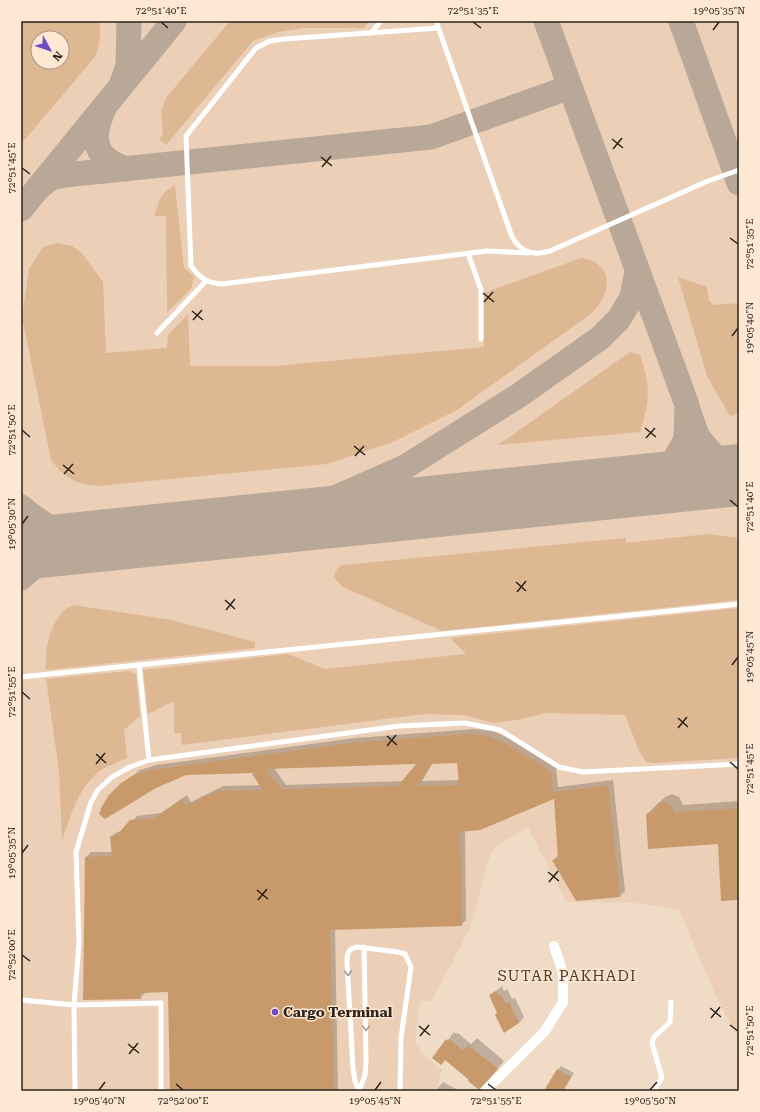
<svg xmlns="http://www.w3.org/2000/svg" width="760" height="1112" font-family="'Roboto Serif',serif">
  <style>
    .built { fill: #ebd0b7; fill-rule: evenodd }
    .green { fill: #deb793; fill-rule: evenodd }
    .shadow { fill: #0003; fill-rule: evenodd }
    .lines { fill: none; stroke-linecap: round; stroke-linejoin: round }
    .taxiway { stroke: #b9a897; stroke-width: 25 }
    .runway { stroke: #b9a897; stroke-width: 62 }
    .building { fill: #c8996b; fill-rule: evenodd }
    .lane { stroke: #fff; stroke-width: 5 }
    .street { stroke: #fff; stroke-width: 10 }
    .oneway { stroke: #a09c99 }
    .ticks { fill: none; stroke: #2b231c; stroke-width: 1.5 }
    .poi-dot { fill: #6d4dc6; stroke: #fee8d4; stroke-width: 1.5 }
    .labels { text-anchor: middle; stroke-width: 3; stroke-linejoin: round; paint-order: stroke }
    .poi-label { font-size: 14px; font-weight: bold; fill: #2b231c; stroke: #fee8d4; text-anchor: start }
    .neighbourhood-label { font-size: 15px; letter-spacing: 1px; fill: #4f3d2d; stroke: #fee8d4 }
    .neatline { fill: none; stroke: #2b231c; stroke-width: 1.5 }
    .ticks-label { font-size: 10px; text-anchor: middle; fill: #2b231c }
  </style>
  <rect width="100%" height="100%" fill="#f0dbc7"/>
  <!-- built -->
  <path class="built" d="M 21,21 L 739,21 L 739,1040 L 719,1003 L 679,910 L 635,903 L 566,902 L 528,827 L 493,848 L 487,864 L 471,926 L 432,1001 L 420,1001 L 415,1043 L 425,1056 L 442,1069 L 438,1085 L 434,1091 L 21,1091 ZM 38,38 L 62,38 L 62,62 L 38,62 Z"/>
  <!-- green -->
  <g class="green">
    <path d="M 21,21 L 100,21 C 100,35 101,45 94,58 L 21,144 ZM 38,38 L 62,38 L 62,62 L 38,62 Z"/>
    <path d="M 230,21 L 371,21 L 363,28 L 302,28 L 278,32 L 253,41 L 166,145 L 159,139 L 163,133 L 161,112 L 166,98 Z"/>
    <path d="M 175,186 L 184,268 L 194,276 L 191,289 L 167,312 L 166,216 L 155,216 C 157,204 162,190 175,186 Z"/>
    <path d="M 57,243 L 72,246 L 82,253 L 103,282 L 106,353 L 167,348 L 168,335 L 188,314 L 190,366 L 274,366 L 484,347 L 484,293 L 581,258 C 615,263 612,293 592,313 L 457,410 L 393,442 L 327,464 L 98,486 C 75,484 65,478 51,460 L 22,317 L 29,269 L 43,247 Z"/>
    <path d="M 678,277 L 707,287 L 709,301 L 714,305 L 739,303 L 739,413 L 730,416 L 707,376 Z"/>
    <path d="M 630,352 L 640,355 C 651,389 650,398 640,432 L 498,445 Z"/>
    <path d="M 707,534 L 739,538 L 739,600 L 442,631 L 343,587 L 336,580 L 334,576 L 338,567 L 343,565 L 626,538 L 626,543 Z"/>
    <path d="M 73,605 L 172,620 L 255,642 L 255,648 L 46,670 C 44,648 51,615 73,605 Z"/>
    <path d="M 739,608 L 739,758 L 653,763 L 646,762 L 639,751 L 625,715 L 546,713 L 517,720 L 494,723 L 463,715 L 424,714 L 182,745 L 181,733 L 174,733 L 174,701 L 148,714 L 143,670 L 288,654 L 325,669 L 466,654 L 450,638 Z"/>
    <path d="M 129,671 L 136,674 L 140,716 L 124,730 L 127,758 C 117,763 103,767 95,775 C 77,792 70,818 62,841 L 59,771 L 46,679 Z"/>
  </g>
  <!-- shadow -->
  <g class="shadow">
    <path d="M 474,729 L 493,731 L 513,740 L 553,763 L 553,767 L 556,767 L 558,787 L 613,780 L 625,891 L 620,896 L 577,900 L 553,860 L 559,855 L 555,798 L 465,830 L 466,920 L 461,925 L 335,929 L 338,1091 L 171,1091 L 169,991 L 146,992 L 140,998 L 86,857 L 91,852 L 112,852 L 111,837 L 117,832 L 123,831 L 137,816 L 161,813 L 187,795 L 191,802 L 223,786 L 261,785 L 255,772 L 185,774 L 115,790 L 140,770 L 156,765 L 355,738 ZM 458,762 L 460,780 L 422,781 L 433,763 ZM 418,763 L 403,781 L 286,785 L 274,768 Z"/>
    <path d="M 672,794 L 679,797 L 683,805 L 739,801 L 739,899 L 719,843 L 647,814 L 665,797 Z"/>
    <path d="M 502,986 L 504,991 L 507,989 L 512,999 L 515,998 L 524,1017 L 519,1023 L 498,1012 L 490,995 Z"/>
    <path d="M 454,1032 L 456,1034 L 458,1033 L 471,1044 L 477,1038 L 504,1061 L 486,1082 L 471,1079 L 445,1059 L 434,1058 Z"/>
    <path d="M 561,1066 L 574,1073 L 563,1091 L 550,1091 L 558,1070 Z"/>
    <path d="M 443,1082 L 460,1091 L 435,1091 Z"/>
  </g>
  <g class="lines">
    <!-- taxiway -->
    <g class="taxiway">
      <path d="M 546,21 L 687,405 L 686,439 L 670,468 L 641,485"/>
      <path d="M 681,21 L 739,183"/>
      <path d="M 122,83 L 128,65 L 129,21"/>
      <path d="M 103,111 C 90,140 95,159 127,169"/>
      <path d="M 38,188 L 51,178 L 65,175 L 431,137 L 570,87"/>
      <path d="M 21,209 L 174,21"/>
      <path d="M 689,412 L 697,436 L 717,460 L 739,471"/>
      <path d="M 641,485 L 701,486 L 739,490"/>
      <path d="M 21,507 C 43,526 60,534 88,541"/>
      <path d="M 278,523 L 405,467 L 521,394 L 600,338 L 619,319 L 632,297 L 637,271"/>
      <path d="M 21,578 C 45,555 58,548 91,542"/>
    </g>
    <!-- runway -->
    <path class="runway" d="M 21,549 L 739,475"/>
  </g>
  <!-- building -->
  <g class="building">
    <path d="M 468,734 L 488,736 L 508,745 L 548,769 L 548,772 L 551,772 L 553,792 L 608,785 L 620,897 L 576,901 L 552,860 L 558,859 L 554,799 L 480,830 L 460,832 L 462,926 L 330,930 L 334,1091 L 170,1091 L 168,992 L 140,993 L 141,999 L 83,1000 L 85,857 L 112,856 L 110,836 L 117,835 L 130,820 L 155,818 L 182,799 L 186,806 L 217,791 L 263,790 L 252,774 L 254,773 L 186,775 L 156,788 L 105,819 L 99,814 L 102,806 L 109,795 L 121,783 L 134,775 L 150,770 L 350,743 ZM 457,763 L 459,785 L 418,786 L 431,764 ZM 416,764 L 398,786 L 281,789 L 266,769 Z"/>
    <path d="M 664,801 L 671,805 L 675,812 L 739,808 L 739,900 L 721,901 L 718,844 L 648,849 L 646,814 L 653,813 L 657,804 Z"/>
    <path d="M 496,991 L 499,996 L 501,994 L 506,1004 L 509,1002 L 519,1023 L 504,1033 L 495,1015 L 497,1013 L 489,995 Z"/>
    <path d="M 446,1039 L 448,1041 L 450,1039 L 463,1051 L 468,1045 L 498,1069 L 479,1090 L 468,1081 L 469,1080 L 445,1060 L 441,1065 L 432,1058 Z"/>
    <path d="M 557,1069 L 571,1077 L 563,1091 L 550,1091 L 545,1089 Z"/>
  </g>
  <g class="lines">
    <!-- lane -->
    <g class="lane">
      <path d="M 436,21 L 512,237 C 522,253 533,256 550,251 L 708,181 L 739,170"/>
      <path d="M 438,28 L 284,39 L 270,41 L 256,48 L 186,136 L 191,266 C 200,278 207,283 222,284 L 487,251 L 528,253"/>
      <path d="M 371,33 L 381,21"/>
      <path d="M 468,253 L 481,290 L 481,339"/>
      <path d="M 157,333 L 206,281"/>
      <path d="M 139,665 L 149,760"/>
      <path d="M 21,677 L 739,604"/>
      <path d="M 21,1000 L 74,1005 L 79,943 L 76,852 L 91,802 L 98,790 L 112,777 L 130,767 L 149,760 L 399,726 L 465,723 L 500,730 L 559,767 L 583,772 L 739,764"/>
      <path d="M 75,1091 L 74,1005 L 161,1003 L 161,1091"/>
      <path d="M 359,1091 L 355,1081 L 353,1068 L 347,962 C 347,952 349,948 358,947 L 398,952 L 405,954 L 411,967 L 401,1038 L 400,1091"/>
      <path d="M 359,1091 L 365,1075 L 366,1062 L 364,947"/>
      <path d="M 653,1091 L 662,1078 L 652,1043 L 654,1037 L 670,1022 L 671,1002"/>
    </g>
    <!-- street -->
    <path class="street" d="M 485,1091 L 545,1031 L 563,1002 L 563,973 L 554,946"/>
  </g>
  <!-- one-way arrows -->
  <defs><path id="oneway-chevron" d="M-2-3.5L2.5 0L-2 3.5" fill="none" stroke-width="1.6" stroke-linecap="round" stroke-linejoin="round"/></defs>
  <g class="oneway">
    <use href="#oneway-chevron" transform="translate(348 973) rotate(87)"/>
    <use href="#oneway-chevron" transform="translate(366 1028) rotate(89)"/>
  </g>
  <!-- ticks -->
  <path class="ticks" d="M 161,22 L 168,28M 473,22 L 481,28M 713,30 L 719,22M 612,139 L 623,148M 613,149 L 622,138M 321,157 L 332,166M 322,167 L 331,156M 22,168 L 30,174M 730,238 L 738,244M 483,293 L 494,302M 484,302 L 493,292M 192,311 L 203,320M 193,320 L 202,310M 732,336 L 738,328M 645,428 L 656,437M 22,430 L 30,437M 646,438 L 655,428M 354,446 L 365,455M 355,456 L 364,446M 63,465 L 74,474M 64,474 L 73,464M 730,500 L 738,507M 22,524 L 28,516M 516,582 L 526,591M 517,592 L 526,581M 225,600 L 235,609M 226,610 L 235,599M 732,665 L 738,657M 22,692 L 30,699M 678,718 L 688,727M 678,728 L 687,717M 387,736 L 397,745M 387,746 L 396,735M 96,754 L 106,763M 730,762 L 738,769M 96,764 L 105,753M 22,853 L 28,845M 548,872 L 559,881M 549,882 L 558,871M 257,890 L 268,899M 258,900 L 267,889M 22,955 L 30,961M 710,1008 L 721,1017M 711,1018 L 720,1007M 730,1025 L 738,1031M 419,1026 L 430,1035M 420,1036 L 429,1025M 128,1044 L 139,1053M 129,1054 L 138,1043M 176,1084 L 183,1090M 488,1084 L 496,1090M 99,1090 L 105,1082M 375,1090 L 381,1082M 650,1090 L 657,1082"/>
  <!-- markers -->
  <circle class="poi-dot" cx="275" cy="1012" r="4"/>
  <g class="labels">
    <!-- poi labels -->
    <g class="poi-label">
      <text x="283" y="1017">Cargo Terminal</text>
    </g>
    <!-- neighbourhood labels -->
    <g class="neighbourhood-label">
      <text x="567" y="981">SUTAR PAKHADI</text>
    </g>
  </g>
  <!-- border -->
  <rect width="760" height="1112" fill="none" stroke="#fee8d4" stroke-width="44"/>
  <!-- north arrow -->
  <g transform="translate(50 50) rotate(130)"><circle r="19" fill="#fee8d4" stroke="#aa998a"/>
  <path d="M0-3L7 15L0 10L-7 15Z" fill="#6d4dc6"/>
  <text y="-6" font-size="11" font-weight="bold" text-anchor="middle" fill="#2b231c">N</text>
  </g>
  <rect x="22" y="22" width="716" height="1068" class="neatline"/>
  <g class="ticks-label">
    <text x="161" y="14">72°51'40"E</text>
    <text x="473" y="14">72°51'35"E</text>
    <text x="719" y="14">19°05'35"N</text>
    <text transform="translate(11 168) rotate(-90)" y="4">72°51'45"E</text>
    <text transform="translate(749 244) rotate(-90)" y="4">72°51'35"E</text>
    <text transform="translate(749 328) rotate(-90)" y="4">19°05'40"N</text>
    <text transform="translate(11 430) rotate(-90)" y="4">72°51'50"E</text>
    <text transform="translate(749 507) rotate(-90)" y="4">72°51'40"E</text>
    <text transform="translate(11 524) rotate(-90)" y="4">19°05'30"N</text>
    <text transform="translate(749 657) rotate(-90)" y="4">19°05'45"N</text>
    <text transform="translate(11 692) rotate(-90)" y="4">72°51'55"E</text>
    <text transform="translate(749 769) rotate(-90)" y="4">72°51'45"E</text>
    <text transform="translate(11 853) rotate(-90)" y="4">19°05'35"N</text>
    <text transform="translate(11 955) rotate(-90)" y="4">72°52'00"E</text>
    <text transform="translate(749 1031) rotate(-90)" y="4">72°51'50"E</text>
    <text x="99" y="1104">19°05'40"N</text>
    <text x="183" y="1104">72°52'00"E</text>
    <text x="375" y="1104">19°05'45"N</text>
    <text x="496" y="1104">72°51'55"E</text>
    <text x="650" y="1104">19°05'50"N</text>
  </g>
</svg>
